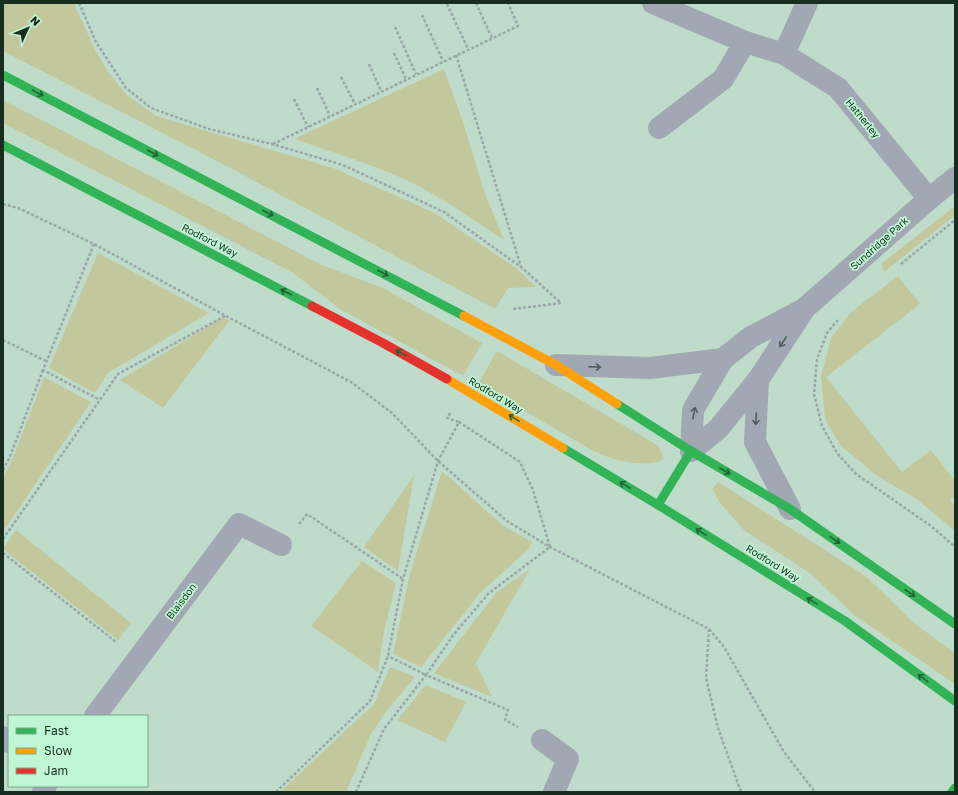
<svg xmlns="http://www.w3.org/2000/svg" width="958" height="795" font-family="'Golos Text',sans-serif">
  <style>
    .green { fill: #c2c89b }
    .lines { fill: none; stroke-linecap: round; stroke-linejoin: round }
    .path { stroke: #9aa6a8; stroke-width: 2.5; stroke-dasharray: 3 2; stroke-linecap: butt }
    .street { stroke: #a1a8b3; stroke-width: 22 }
    .fast { stroke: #30b455; stroke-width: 9 }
    .slow { stroke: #ff9f0a; stroke-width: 9 }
    .jam { stroke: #e5322d; stroke-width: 9 }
    .oneway { stroke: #216335 }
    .oneway2 { stroke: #4e5e5b }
    .labels { text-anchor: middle; stroke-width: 3.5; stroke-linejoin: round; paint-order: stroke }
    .street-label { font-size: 10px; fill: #172d20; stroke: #bff7d4 }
  </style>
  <rect width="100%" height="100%" fill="#bfdcca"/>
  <!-- green -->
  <g class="green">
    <path d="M 3,3 L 74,3 L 95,50 L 109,73 L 127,95 L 156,116 L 333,168 L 433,212 L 516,268 L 536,287 L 508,288 L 495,309 L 215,160 L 3,51 Z"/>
    <path d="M 444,69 L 464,125 L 484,191 L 504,240 C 473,220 442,197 408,181 C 372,164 332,152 294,139 Z"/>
    <path d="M 3,100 L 322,265 L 383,288 L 482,343 L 463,376 L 340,309 L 293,273 L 3,123 Z"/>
    <path d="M 955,206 L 955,215 L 884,272 L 881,264 Z"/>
    <path d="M 98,253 L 209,313 L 108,373 L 95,393 L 49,368 Z"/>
    <path d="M 898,276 L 920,304 L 826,377 L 902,472 L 931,450 L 955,481 L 955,496 L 950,500 L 955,506 L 955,531 L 918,500 L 876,475 L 841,446 L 825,419 L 821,376 L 831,338 L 851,312 Z"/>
    <path d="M 223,317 L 229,321 L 163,408 L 120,380 Z"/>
    <path d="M 497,351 L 659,446 L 664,458 C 653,468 622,462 608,457 C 589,450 572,438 554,428 C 529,413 503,399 478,384 Z"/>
    <path d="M 44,377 L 91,402 L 3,532 L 3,478 L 14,455 Z"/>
    <path d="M 442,471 L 502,525 L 532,542 L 529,549 L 480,593 L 421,667 L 393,654 L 409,577 Z"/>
    <path d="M 414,475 L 398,570 L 398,571 L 364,547 Z"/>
    <path d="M 718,482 L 867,577 L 915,624 L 955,653 L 955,684 L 854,615 L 811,574 L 744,530 L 720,503 L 712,489 Z"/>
    <path d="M 16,530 L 131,623 L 118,640 L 3,549 Z"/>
    <path d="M 362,561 L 396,583 L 384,632 L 378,672 L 311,626 Z"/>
    <path d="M 530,569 L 476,663 L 492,697 L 434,673 L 496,593 Z"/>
    <path d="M 390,667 L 415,677 L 388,709 L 371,734 L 346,792 L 280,792 L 374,704 Z"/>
    <path d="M 426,685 L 466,702 L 445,742 L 397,720 Z"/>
  </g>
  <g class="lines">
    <!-- path -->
    <g class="path">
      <path d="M 79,3 L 96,42 L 126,88 L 151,108 L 209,129 L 272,144 L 343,165 L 444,212 L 521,267 L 561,303 L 513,309"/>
      <path d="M 476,3 L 492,38"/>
      <path d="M 447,4 L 468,49"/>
      <path d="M 422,15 L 443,61"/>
      <path d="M 395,27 L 416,74"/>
      <path d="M 394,53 L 406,79"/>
      <path d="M 456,55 L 521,267"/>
      <path d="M 369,64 L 381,91"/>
      <path d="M 341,77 L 355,104"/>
      <path d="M 317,88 L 330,116"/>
      <path d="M 294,99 L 308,127"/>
      <path d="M 273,144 L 518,26 L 508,3"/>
      <path d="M 3,204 L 18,208 L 94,244 L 226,316 L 351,382 L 392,413 L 438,461 L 507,521 L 550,547 L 709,629 L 724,647 L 784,752 L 815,792"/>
      <path d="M 94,244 L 43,370 L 100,400"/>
      <path d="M 901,264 L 955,220"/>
      <path d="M 838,320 L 827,333 L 817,359 L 814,394 L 822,426 L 837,453 L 856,474 L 931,526 L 955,547"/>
      <path d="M 3,340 L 46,361"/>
      <path d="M 450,413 L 447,418 L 459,422"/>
      <path d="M 3,470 L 9,459 L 43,370"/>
      <path d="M 299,524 L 307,514 L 403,579"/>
      <path d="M 3,539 L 118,374 L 225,316"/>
      <path d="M 3,553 L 116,642"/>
      <path d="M 709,629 L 706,678 L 718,728 L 741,792"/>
      <path d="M 276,792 L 370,701 L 388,656 L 403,579 L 438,461 L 459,422 L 520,462 L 533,490 L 550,547 L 489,593 L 454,634 L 426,675 L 388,656"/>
      <path d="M 356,792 L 384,729 L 426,675 L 508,710 L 505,720 L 518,727"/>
    </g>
    <!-- street -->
    <g class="street">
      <path d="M 653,3 L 745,42 L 784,54 L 838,88 L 929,199"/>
      <path d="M 784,54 L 807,3"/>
      <path d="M 659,128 L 723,79 L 745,42"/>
      <path d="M 556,365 L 650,368 L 723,359"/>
      <path d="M 758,380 L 755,442 L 790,509"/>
      <path d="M 691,451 L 693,410 L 723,359 L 751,337 L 804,309 L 929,199 L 955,178"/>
      <path d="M 691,451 L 718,429 L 758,380 L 803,311"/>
      <path d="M 95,716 L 239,524 L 281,545"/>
      <path d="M 3,737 L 9,742"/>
      <path d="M 542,740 L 568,759 L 554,792"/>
      <path d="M 43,792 L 46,786"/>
    </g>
    <!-- fast -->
    <g class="fast">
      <path d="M 3,75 L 464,316"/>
      <path d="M 3,145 L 312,306"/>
      <path d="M 617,404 L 691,451 L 790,509 L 955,624"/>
      <path d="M 563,448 L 658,505 L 845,621 L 955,701"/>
      <path d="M 658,505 L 691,451"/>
      <path d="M 952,792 L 955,788"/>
    </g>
    <!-- slow -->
    <g class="slow">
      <path d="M 464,316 L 556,365 L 617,404"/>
      <path d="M 447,379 L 563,448"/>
    </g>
    <!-- jam -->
    <path class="jam" d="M 312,306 L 383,343 L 447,379"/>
  </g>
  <!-- one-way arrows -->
  <defs><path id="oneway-shaft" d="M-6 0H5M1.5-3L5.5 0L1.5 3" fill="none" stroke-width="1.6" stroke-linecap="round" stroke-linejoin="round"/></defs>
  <g class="oneway">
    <use href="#oneway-shaft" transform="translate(38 93) rotate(28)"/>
    <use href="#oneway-shaft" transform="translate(153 153) rotate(28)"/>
    <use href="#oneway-shaft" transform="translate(268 213) rotate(28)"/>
    <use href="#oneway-shaft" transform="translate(383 273) rotate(28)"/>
    <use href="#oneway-shaft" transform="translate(286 292) rotate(-153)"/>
    <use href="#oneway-shaft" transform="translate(401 353) rotate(-151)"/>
    <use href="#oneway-shaft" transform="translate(514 418) rotate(-149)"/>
    <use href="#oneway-shaft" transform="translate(725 471) rotate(30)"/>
    <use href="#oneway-shaft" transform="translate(625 485) rotate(-149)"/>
    <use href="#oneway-shaft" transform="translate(701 532) rotate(-148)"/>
    <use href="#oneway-shaft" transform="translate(835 540) rotate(35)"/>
    <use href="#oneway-shaft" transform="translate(910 593) rotate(35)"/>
    <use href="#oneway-shaft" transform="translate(812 601) rotate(-148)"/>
    <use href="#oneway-shaft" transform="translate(923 678) rotate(-144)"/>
  </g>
  <g class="oneway2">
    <use href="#oneway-shaft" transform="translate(783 342) rotate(123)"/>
    <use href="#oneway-shaft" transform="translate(595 367) rotate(2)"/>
    <use href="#oneway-shaft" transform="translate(694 413) rotate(-79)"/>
    <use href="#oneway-shaft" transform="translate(756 419) rotate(93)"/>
  </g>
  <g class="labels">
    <!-- street labels -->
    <g class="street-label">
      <text transform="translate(863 118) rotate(51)" y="4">Hatherley</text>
      <text transform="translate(210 240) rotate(27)" y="4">Rodford Way</text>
      <text transform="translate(879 243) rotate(-42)" y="4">Sundridge Park</text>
      <text transform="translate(496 395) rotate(31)" y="4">Rodford Way</text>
      <text transform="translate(773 563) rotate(32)" y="4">Rodford Way</text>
      <text transform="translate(181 601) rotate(-53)" y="4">Blaisdon</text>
    </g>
  </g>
  <!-- border -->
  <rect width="958" height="795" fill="none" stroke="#172d20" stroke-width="8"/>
  <!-- legend -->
  <rect x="8" y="715" width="140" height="72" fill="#bff7d4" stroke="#7ca68c"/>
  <rect x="16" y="728" width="20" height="6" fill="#30b455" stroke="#7ca68c"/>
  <text x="44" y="735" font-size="12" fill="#172d20">Fast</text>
  <rect x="16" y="748" width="20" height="6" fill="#ff9f0a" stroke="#7ca68c"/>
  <text x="44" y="755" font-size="12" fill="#172d20">Slow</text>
  <rect x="16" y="768" width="20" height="6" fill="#e5322d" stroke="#7ca68c"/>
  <text x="44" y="775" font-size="12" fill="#172d20">Jam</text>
  <!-- north arrow -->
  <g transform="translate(28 28) rotate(46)" stroke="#bff7d4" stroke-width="3" paint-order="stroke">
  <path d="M0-3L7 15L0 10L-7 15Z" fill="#172d20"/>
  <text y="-6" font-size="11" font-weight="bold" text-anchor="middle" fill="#172d20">N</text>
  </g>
</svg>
